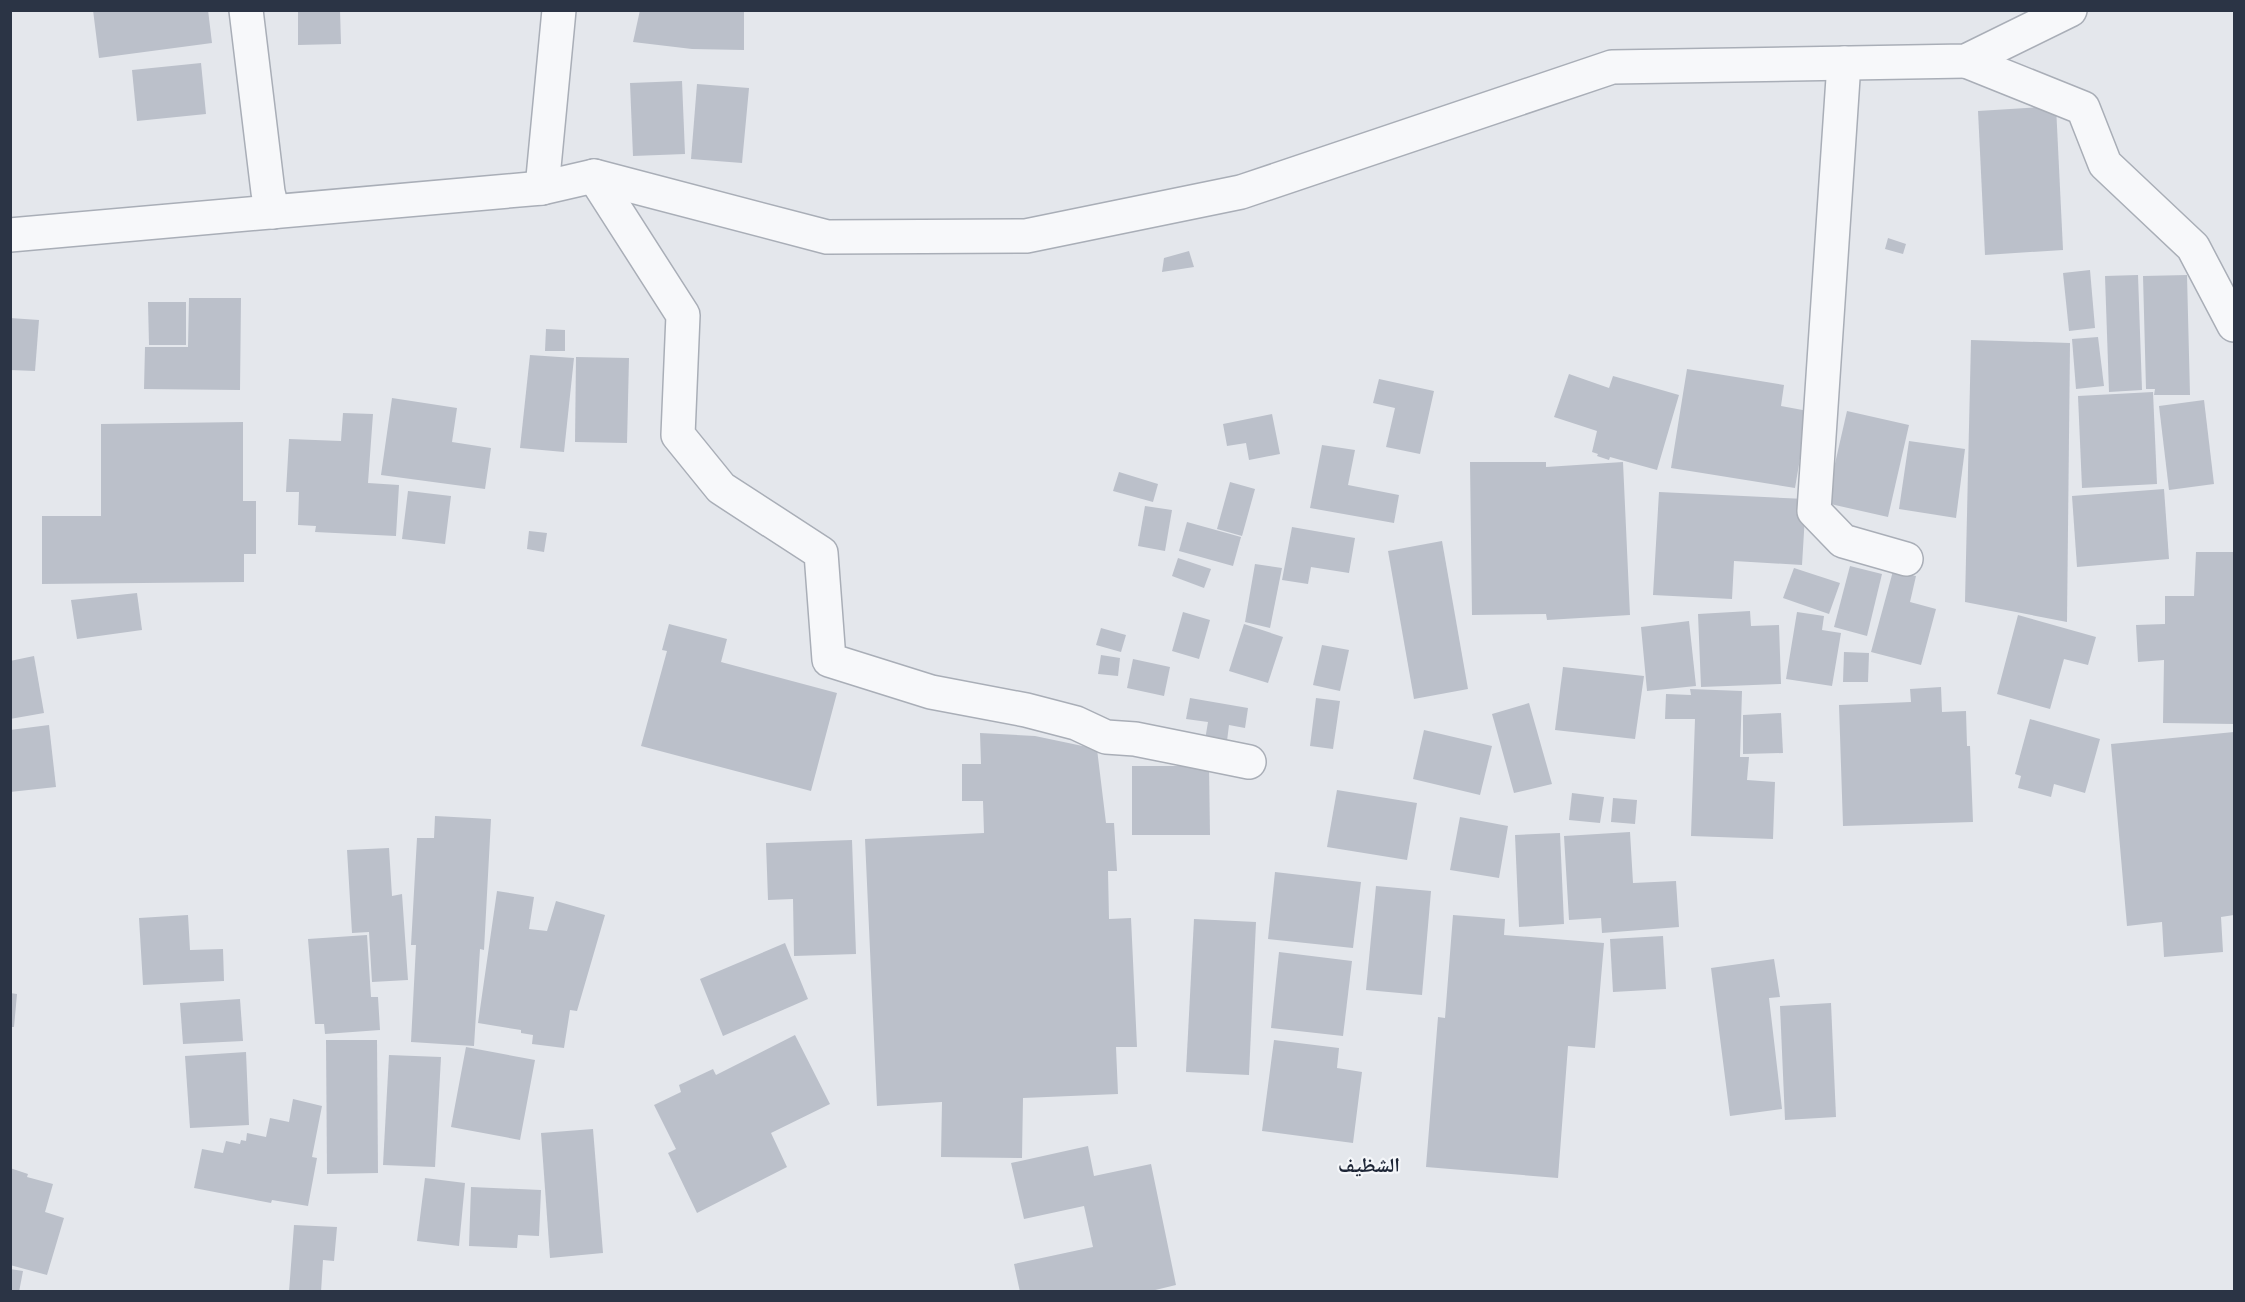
<svg xmlns="http://www.w3.org/2000/svg" width="2245" height="1302" font-family="'PT Sans Narrow','Noto Naskh Arabic',sans-serif">
  <style>
    .building { fill: #bbc0ca }
    .lines { fill: none; stroke-linecap: round; stroke-linejoin: round }
    .minor-casing { stroke: #a9aeb7; stroke-width: 36 }
    .minor { stroke: #f7f8fa; stroke-width: 33 }
    .labels { text-anchor: middle; stroke-width: 4.5; stroke-linejoin: round; paint-order: stroke }
    .quarter-label { font-size: 20px; font-weight: bold; fill: #1d2536; stroke: #f4f6f9 }
  </style>
  <rect width="100%" height="100%" fill="#e4e7ec"/>
  <!-- building -->
  <g class="building">
    <path d="M 93,10 L 208,10 L 212,43 L 99,58 Z"/>
    <path d="M 298,10 L 340,10 L 341,44 L 298,45 Z"/>
    <path d="M 640,10 L 744,10 L 744,50 L 692,49 L 633,42 Z"/>
    <path d="M 201,63 L 206,114 L 137,121 L 132,70 Z"/>
    <path d="M 682,81 L 685,154 L 633,156 L 630,83 Z"/>
    <path d="M 697,84 L 749,88 L 742,163 L 691,159 Z"/>
    <path d="M 2056,106 L 2063,250 L 1985,255 L 1978,111 Z"/>
    <path d="M 1888,238 L 1906,244 L 1903,254 L 1885,249 Z"/>
    <path d="M 1189,251 L 1194,267 L 1162,272 L 1164,258 Z"/>
    <path d="M 2090,270 L 2095,328 L 2069,331 L 2063,273 Z"/>
    <path d="M 2138,275 L 2142,390 L 2109,392 L 2105,276 Z"/>
    <path d="M 2187,275 L 2190,395 L 2154,395 L 2155,389 L 2146,389 L 2143,276 Z"/>
    <path d="M 189,298 L 241,298 L 240,390 L 144,389 L 145,347 L 188,347 Z"/>
    <path d="M 148,302 L 186,302 L 186,345 L 149,345 Z"/>
    <path d="M 10,318 L 39,320 L 35,371 L 10,370 Z"/>
    <path d="M 546,329 L 565,330 L 565,351 L 545,351 Z"/>
    <path d="M 2098,337 L 2104,386 L 2076,389 L 2072,339 Z"/>
    <path d="M 1971,340 L 2070,343 L 2067,622 L 1965,602 Z"/>
    <path d="M 530,355 L 574,358 L 564,452 L 520,448 Z"/>
    <path d="M 576,357 L 629,358 L 627,443 L 575,442 Z"/>
    <path d="M 1687,369 L 1784,385 L 1781,406 L 1808,411 L 1795,488 L 1671,468 Z"/>
    <path d="M 1569,374 L 1609,388 L 1613,376 L 1679,395 L 1657,470 L 1610,457 L 1609,460 L 1597,456 L 1598,454 L 1592,452 L 1597,431 L 1554,417 Z"/>
    <path d="M 1379,379 L 1434,391 L 1420,454 L 1386,447 L 1395,408 L 1373,403 Z"/>
    <path d="M 2153,392 L 2157,484 L 2082,488 L 2078,396 Z"/>
    <path d="M 392,398 L 457,408 L 452,442 L 491,448 L 485,489 L 381,475 Z"/>
    <path d="M 2204,400 L 2214,484 L 2169,490 L 2159,406 Z"/>
    <path d="M 1847,411 L 1909,425 L 1888,517 L 1826,503 Z"/>
    <path d="M 343,413 L 373,414 L 368,483 L 399,485 L 396,536 L 315,532 L 316,526 L 298,525 L 299,492 L 286,492 L 289,439 L 341,441 Z"/>
    <path d="M 1272,414 L 1280,454 L 1249,460 L 1246,443 L 1227,446 L 1223,424 Z"/>
    <path d="M 243,422 L 243,501 L 256,501 L 256,554 L 244,554 L 244,582 L 42,584 L 42,516 L 101,516 L 101,424 Z"/>
    <path d="M 1909,441 L 1965,449 L 1956,518 L 1899,509 Z"/>
    <path d="M 1322,445 L 1355,450 L 1348,485 L 1399,495 L 1394,523 L 1310,508 Z"/>
    <path d="M 1470,462 L 1546,462 L 1546,467 L 1623,462 L 1630,615 L 1547,620 L 1546,614 L 1472,615 Z"/>
    <path d="M 1119,472 L 1158,484 L 1153,502 L 1113,491 Z"/>
    <path d="M 1230,482 L 1255,489 L 1242,536 L 1217,529 Z"/>
    <path d="M 2164,489 L 2169,559 L 2077,567 L 2072,496 Z"/>
    <path d="M 408,491 L 451,496 L 445,544 L 402,539 Z"/>
    <path d="M 1659,492 L 1806,499 L 1802,565 L 1734,561 L 1732,599 L 1653,595 Z"/>
    <path d="M 1145,506 L 1172,510 L 1165,551 L 1138,546 Z"/>
    <path d="M 1187,522 L 1241,537 L 1233,566 L 1179,551 Z"/>
    <path d="M 1292,527 L 1355,538 L 1349,573 L 1311,567 L 1308,584 L 1282,580 Z"/>
    <path d="M 529,531 L 547,533 L 544,552 L 527,549 Z"/>
    <path d="M 1442,541 L 1468,689 L 1414,699 L 1388,551 Z"/>
    <path d="M 2196,552 L 2234,552 L 2234,724 L 2163,723 L 2164,660 L 2138,662 L 2136,625 L 2165,624 L 2165,596 L 2194,596 Z"/>
    <path d="M 1178,558 L 1211,569 L 1204,588 L 1172,576 Z"/>
    <path d="M 1255,564 L 1282,568 L 1270,628 L 1245,622 Z"/>
    <path d="M 1850,566 L 1882,574 L 1867,636 L 1834,627 Z"/>
    <path d="M 1794,568 L 1840,583 L 1829,614 L 1783,598 Z"/>
    <path d="M 1893,571 L 1916,576 L 1910,602 L 1936,609 L 1921,665 L 1871,652 Z"/>
    <path d="M 137,593 L 142,630 L 77,639 L 71,600 Z"/>
    <path d="M 1750,611 L 1751,626 L 1779,625 L 1781,684 L 1701,687 L 1698,614 Z"/>
    <path d="M 1183,612 L 1210,620 L 1199,659 L 1172,651 Z"/>
    <path d="M 1797,612 L 1824,616 L 1822,630 L 1841,633 L 1832,686 L 1786,679 Z"/>
    <path d="M 2018,615 L 2096,637 L 2088,665 L 2064,659 L 2050,709 L 1997,694 Z"/>
    <path d="M 1689,621 L 1696,686 L 1647,691 L 1641,627 Z"/>
    <path d="M 669,624 L 727,639 L 721,662 L 837,693 L 811,791 L 641,746 L 667,651 L 662,650 Z"/>
    <path d="M 1244,624 L 1283,637 L 1268,683 L 1229,671 Z"/>
    <path d="M 1101,628 L 1126,635 L 1121,652 L 1096,645 Z"/>
    <path d="M 1322,645 L 1349,650 L 1340,691 L 1313,685 Z"/>
    <path d="M 1844,652 L 1869,653 L 1868,682 L 1843,682 Z"/>
    <path d="M 1101,655 L 1120,658 L 1118,676 L 1098,674 Z"/>
    <path d="M 34,656 L 44,713 L 10,719 L 10,661 Z"/>
    <path d="M 1133,659 L 1170,667 L 1164,696 L 1127,688 Z"/>
    <path d="M 1563,667 L 1644,676 L 1635,739 L 1555,730 Z"/>
    <path d="M 1941,687 L 1942,712 L 1966,711 L 1967,746 L 1970,746 L 1973,822 L 1843,826 L 1839,705 L 1911,702 L 1910,689 Z"/>
    <path d="M 1690,689 L 1742,691 L 1740,757 L 1749,757 L 1747,780 L 1775,782 L 1773,839 L 1691,836 L 1695,719 L 1665,719 L 1666,694 L 1691,695 Z"/>
    <path d="M 1190,698 L 1248,708 L 1245,728 L 1229,725 L 1226,749 L 1204,746 L 1208,722 L 1186,719 Z"/>
    <path d="M 1316,698 L 1340,701 L 1333,749 L 1310,746 Z"/>
    <path d="M 1529,703 L 1552,784 L 1514,793 L 1492,714 Z"/>
    <path d="M 1781,713 L 1783,753 L 1743,754 L 1743,715 Z"/>
    <path d="M 2030,719 L 2100,739 L 2085,793 L 2054,784 L 2051,797 L 2018,788 L 2021,776 L 2015,774 Z"/>
    <path d="M 49,725 L 56,787 L 10,792 L 10,730 Z"/>
    <path d="M 1424,730 L 1492,746 L 1480,795 L 1413,779 Z"/>
    <path d="M 2234,732 L 2234,915 L 2221,917 L 2223,952 L 2164,957 L 2162,922 L 2127,926 L 2111,744 Z"/>
    <path d="M 980,733 L 1035,736 L 1097,749 L 1106,823 L 1114,823 L 1117,871 L 1108,871 L 1109,919 L 1131,918 L 1137,1047 L 1116,1047 L 1118,1094 L 1023,1098 L 1022,1158 L 941,1157 L 942,1102 L 877,1106 L 865,839 L 984,833 L 983,801 L 962,801 L 962,764 L 981,764 Z"/>
    <path d="M 1132,766 L 1209,766 L 1210,835 L 1132,835 Z"/>
    <path d="M 1337,790 L 1417,803 L 1407,860 L 1327,847 Z"/>
    <path d="M 1572,793 L 1604,797 L 1600,823 L 1569,820 Z"/>
    <path d="M 1613,798 L 1637,800 L 1635,824 L 1611,822 Z"/>
    <path d="M 435,816 L 491,819 L 484,950 L 480,949 L 474,1046 L 411,1042 L 416,945 L 411,945 L 417,838 L 434,838 Z"/>
    <path d="M 1460,817 L 1508,826 L 1499,878 L 1450,870 Z"/>
    <path d="M 1630,832 L 1633,883 L 1676,881 L 1679,927 L 1602,933 L 1601,918 L 1569,920 L 1564,836 Z"/>
    <path d="M 1560,833 L 1564,924 L 1519,927 L 1515,835 Z"/>
    <path d="M 852,840 L 856,954 L 794,956 L 793,899 L 768,900 L 766,843 Z"/>
    <path d="M 389,848 L 392,896 L 402,894 L 408,980 L 372,982 L 369,932 L 352,933 L 347,850 Z"/>
    <path d="M 1275,872 L 1361,882 L 1353,948 L 1268,939 Z"/>
    <path d="M 1376,886 L 1431,891 L 1422,995 L 1366,990 Z"/>
    <path d="M 497,891 L 534,897 L 529,929 L 547,931 L 556,901 L 605,915 L 577,1011 L 570,1010 L 564,1048 L 532,1044 L 533,1035 L 521,1033 L 521,1030 L 478,1023 Z"/>
    <path d="M 188,915 L 190,950 L 223,949 L 224,981 L 143,985 L 139,918 Z"/>
    <path d="M 1453,915 L 1505,919 L 1504,935 L 1604,943 L 1595,1048 L 1568,1046 L 1558,1178 L 1426,1167 L 1438,1017 L 1445,1018 Z"/>
    <path d="M 1194,919 L 1256,922 L 1249,1075 L 1186,1072 Z"/>
    <path d="M 367,935 L 371,997 L 378,997 L 380,1030 L 325,1034 L 324,1024 L 315,1024 L 308,939 Z"/>
    <path d="M 1663,936 L 1666,989 L 1613,992 L 1610,939 Z"/>
    <path d="M 785,943 L 808,999 L 723,1036 L 700,979 Z"/>
    <path d="M 1279,952 L 1352,961 L 1343,1036 L 1271,1028 Z"/>
    <path d="M 1774,959 L 1780,997 L 1769,998 L 1782,1109 L 1730,1116 L 1711,968 Z"/>
    <path d="M 10,993 L 17,994 L 14,1027 L 10,1027 Z"/>
    <path d="M 240,999 L 243,1041 L 183,1044 L 180,1003 Z"/>
    <path d="M 1831,1003 L 1836,1117 L 1785,1120 L 1780,1006 Z"/>
    <path d="M 795,1035 L 830,1104 L 771,1133 L 787,1167 L 697,1213 L 668,1153 L 676,1149 L 654,1105 L 681,1092 L 679,1085 L 713,1069 L 716,1075 Z"/>
    <path d="M 326,1040 L 377,1040 L 378,1173 L 327,1174 Z"/>
    <path d="M 1274,1040 L 1339,1048 L 1337,1068 L 1362,1072 L 1353,1143 L 1262,1131 Z"/>
    <path d="M 466,1047 L 535,1060 L 520,1140 L 451,1127 Z"/>
    <path d="M 246,1052 L 249,1125 L 190,1128 L 185,1056 Z"/>
    <path d="M 389,1055 L 441,1057 L 435,1167 L 383,1165 Z"/>
    <path d="M 293,1099 L 322,1106 L 312,1157 L 317,1158 L 308,1206 L 272,1200 L 271,1203 L 194,1188 L 202,1149 L 223,1153 L 226,1141 L 240,1144 L 241,1140 L 246,1141 L 247,1133 L 266,1137 L 270,1118 L 289,1122 Z"/>
    <path d="M 593,1129 L 603,1253 L 550,1258 L 541,1133 Z"/>
    <path d="M 1088,1146 L 1094,1176 L 1151,1164 L 1176,1285 L 1147,1292 L 1020,1292 L 1014,1264 L 1093,1247 L 1084,1206 L 1024,1219 L 1011,1163 Z"/>
    <path d="M 10,1168 L 28,1174 L 27,1177 L 53,1184 L 45,1212 L 64,1218 L 47,1275 L 10,1265 Z"/>
    <path d="M 425,1178 L 465,1183 L 459,1246 L 417,1241 Z"/>
    <path d="M 471,1187 L 541,1190 L 539,1236 L 518,1235 L 517,1248 L 469,1246 Z"/>
    <path d="M 294,1225 L 337,1227 L 334,1261 L 323,1260 L 321,1292 L 289,1292 Z"/>
    <path d="M 10,1269 L 23,1271 L 19,1292 L 10,1292 Z"/>
  </g>
  <g class="lines">
    <defs>
      <g id="minor">
        <path d="M 246,10 L 268,192 L 273,212"/>
        <path d="M 1966,61 L 2083,108 L 2105,164 L 2193,247 L 2234,325"/>
        <path d="M 1844,63 L 1814,511 L 1843,541 L 1906,559"/>
        <path d="M 594,176 L 683,315 L 678,435 L 721,488 L 821,553 L 829,660 L 931,692 L 1026,710 L 1076,723 L 1106,737 L 1135,739 L 1249,762"/>
        <path d="M 542,188 L 559,10"/>
        <path d="M 10,235 L 542,188 L 594,176 L 827,237 L 1026,236 L 1241,192 L 1612,67 L 1966,61 L 2070,10"/>
      </g>
    </defs>
    <!-- minor casing -->
    <use href="#minor" class="minor-casing"/>
    <!-- minor -->
    <use href="#minor" class="minor"/>
  </g>
  <g class="labels">
    <!-- quarter labels -->
    <g class="quarter-label">
      <text x="1369" y="1172">الشظيف</text>
    </g>
  </g>
  <!-- border -->
  <rect width="2245" height="1302" fill="none" stroke="#2b3445" stroke-width="24"/>
</svg>
